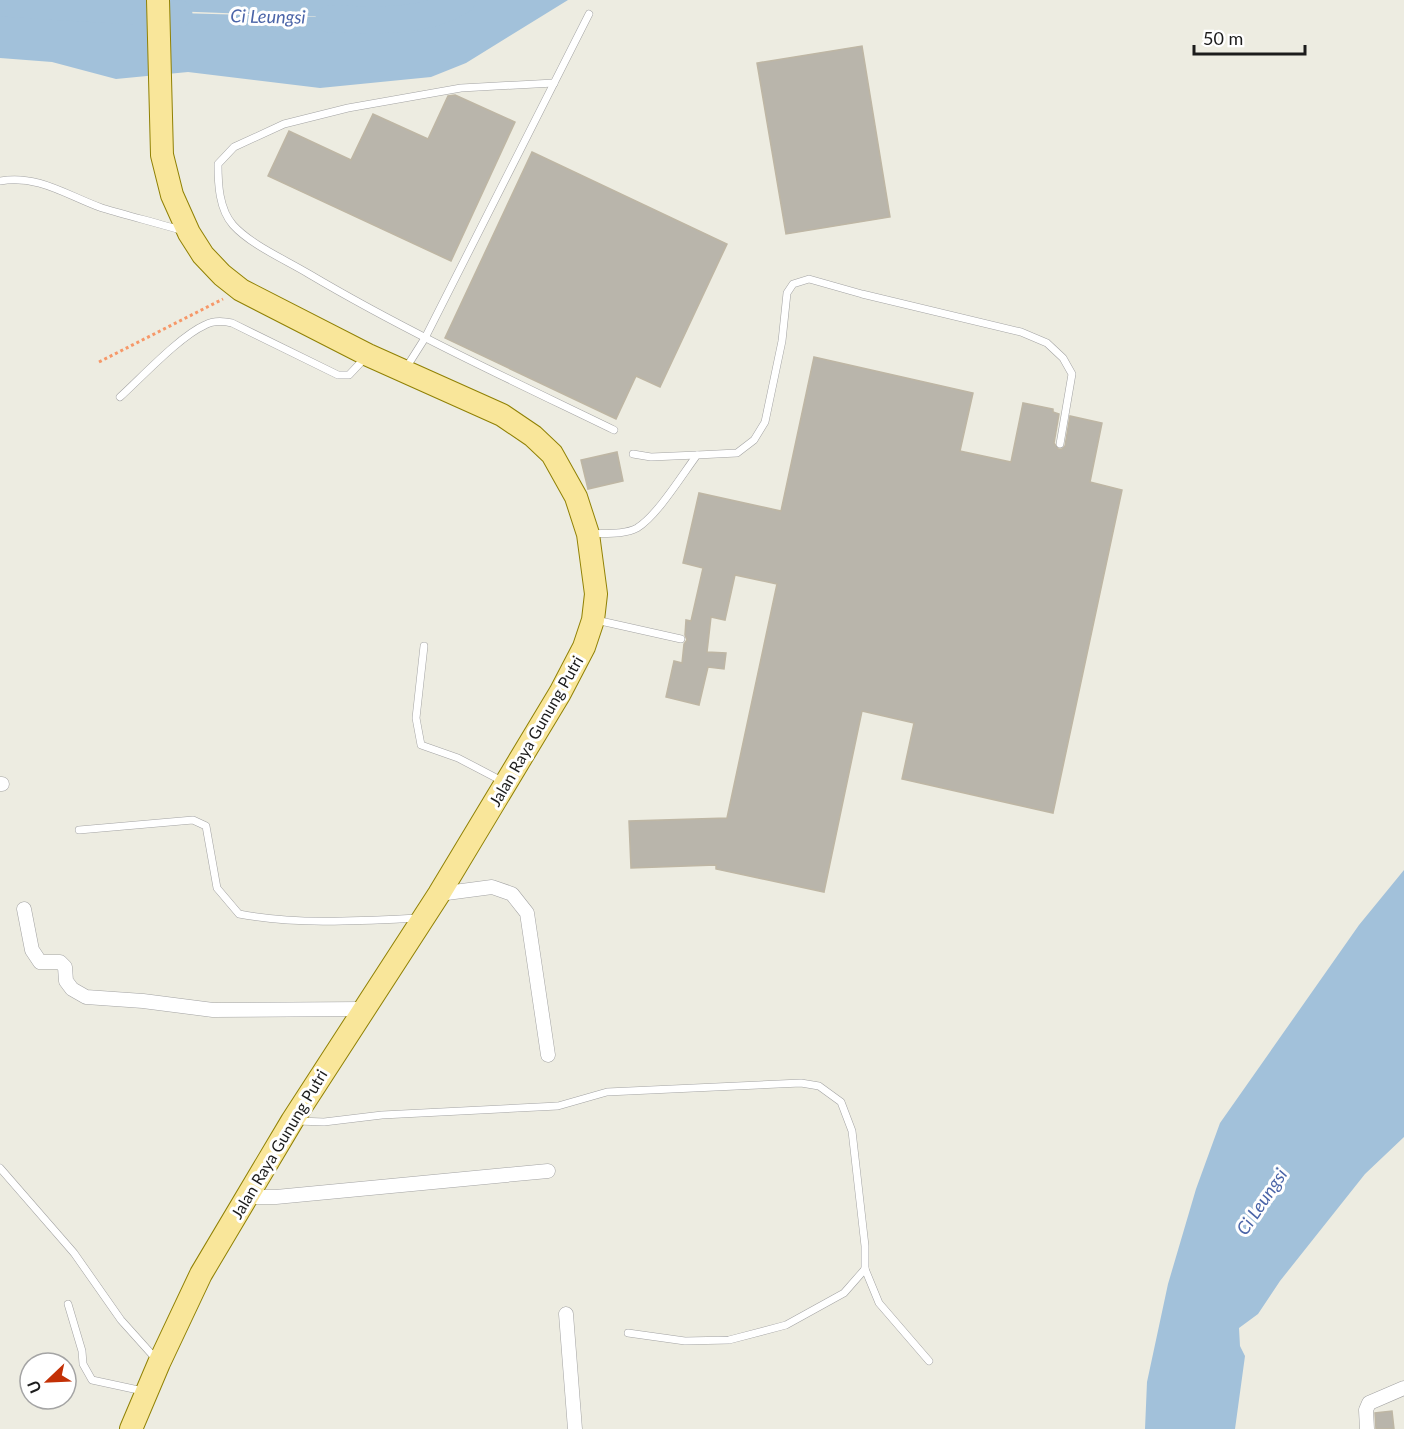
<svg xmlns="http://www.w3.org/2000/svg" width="1404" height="1429" font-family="Lato,sans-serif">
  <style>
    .water { fill: #a2c1da; fill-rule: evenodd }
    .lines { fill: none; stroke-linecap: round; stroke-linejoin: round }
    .river { stroke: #a2c1da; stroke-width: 27 }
    .building { fill: #b9b5ab; stroke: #beb6a4; stroke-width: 1.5 }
    .lane-casing { stroke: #a3a3a3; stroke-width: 8 }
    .street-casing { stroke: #a3a3a3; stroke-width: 15 }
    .primary-casing { stroke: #908104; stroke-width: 24 }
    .path { stroke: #f69869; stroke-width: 3; stroke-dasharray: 3 3; stroke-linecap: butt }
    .lane { stroke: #fff; stroke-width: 7 }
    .street { stroke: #fff; stroke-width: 14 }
    .primary { stroke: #f9e69a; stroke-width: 22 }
    .labels { text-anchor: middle; stroke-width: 6; stroke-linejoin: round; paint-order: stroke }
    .street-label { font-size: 16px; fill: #1c1c1c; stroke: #fff }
    .water-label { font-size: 18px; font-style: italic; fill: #4b65a8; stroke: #fff }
  </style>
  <rect width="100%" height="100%" fill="#edece1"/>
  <!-- water -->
  <g class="water">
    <path d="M 0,0 L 568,0 L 466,63 L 431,77 L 320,88 L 188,72 L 116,79 L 52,62 L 0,58 ZM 91,8 L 383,19 L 142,12 Z"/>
    <path d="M 1404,870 L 1404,1137 L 1365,1174 L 1280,1281 L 1258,1314 L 1239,1328 L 1240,1346 L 1245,1356 L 1235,1429 L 1145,1429 L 1147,1382 L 1168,1284 L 1196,1189 L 1220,1123 L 1359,925 Z"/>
  </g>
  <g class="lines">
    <!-- river -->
    <g class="river">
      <path d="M 0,3 L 179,14"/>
      <path d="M 329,19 C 370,20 426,24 462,0"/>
    </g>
  </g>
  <!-- building -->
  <g class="building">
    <path d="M 862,46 L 890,217 L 786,234 L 757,63 Z"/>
    <path d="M 455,95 L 515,122 L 451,261 L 268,176 L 289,131 L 351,160 L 373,114 L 428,139 L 448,96 Z"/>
    <path d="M 532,152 L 727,244 L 660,387 L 636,376 L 616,419 L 445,338 Z"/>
    <path d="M 814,357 L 973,393 L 960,451 L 1011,462 L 1023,403 L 1053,409 L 1053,412 L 1059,414 L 1054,443 L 1058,449 L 1062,449 L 1065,446 L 1070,416 L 1102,423 L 1090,482 L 1122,490 L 1053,813 L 902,779 L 914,723 L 862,711 L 824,892 L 716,869 L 716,865 L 631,868 L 629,821 L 727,818 L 777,584 L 735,575 L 725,620 L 711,617 L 707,652 L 726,653 L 724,669 L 708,667 L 699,705 L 666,697 L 674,661 L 682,663 L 684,644 L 687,640 L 685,635 L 686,620 L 691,621 L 703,568 L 683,563 L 699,493 L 781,511 Z"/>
    <path d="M 617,452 L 623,481 L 588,489 L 581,460 Z"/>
    <path d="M 1392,1411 L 1394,1429 L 1376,1429 L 1375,1413 Z"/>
  </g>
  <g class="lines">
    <defs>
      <g id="lane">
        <path d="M 554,83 L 461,88 L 348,108 L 284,124 L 234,147 L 218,164 C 218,184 219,209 233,225 C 251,245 286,260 309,274 C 407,332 511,380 614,430"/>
        <path d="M 0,181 C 38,174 68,196 102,208 C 129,216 157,223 184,231"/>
        <path d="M 406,368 L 425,338 L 589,14"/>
        <path d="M 120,397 C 142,377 180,336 205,325 C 214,320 223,321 232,323 L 338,375 L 349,375 L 365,358"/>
        <path d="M 633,454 L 651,457 L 697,455"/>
        <path d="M 590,534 C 604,533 624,535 637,528 C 657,516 682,475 697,455 L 737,453 L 754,440 L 765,422 L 782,341 L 787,293 L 793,284 L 809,279 L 862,294 L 1021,332 L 1047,343 L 1063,358 L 1072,374 L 1060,444"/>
        <path d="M 596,620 L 681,639"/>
        <path d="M 424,646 L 416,718 L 421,745 L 458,758 L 502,781"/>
        <path d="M 79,830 L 193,820 L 206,826 L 217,888 L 239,914 C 297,925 359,921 418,918"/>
        <path d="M 298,1121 L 324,1122 L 382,1115 L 558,1106 L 607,1092 L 801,1083 L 819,1086 L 841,1102 L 852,1131 L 865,1246 L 865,1269 L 879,1303 L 929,1361"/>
        <path d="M 0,1168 L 74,1253 L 121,1320 L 156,1359"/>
        <path d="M 68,1304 L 82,1351 L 83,1364 L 92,1380 L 143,1391"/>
        <path d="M 628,1333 L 685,1341 L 729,1340 L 786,1325 L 844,1293 L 865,1269"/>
      </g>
      <g id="street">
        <path d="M 0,784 L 2,784"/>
        <path d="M 439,894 L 492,887 L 512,894 L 527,913 L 548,1055"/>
        <path d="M 24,909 L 32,950 L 40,962 L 60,962 L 65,967 L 66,981 L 72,989 L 86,997 L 143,1001 L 213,1010 L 363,1009"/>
        <path d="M 246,1197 L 276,1197 L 548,1171"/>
        <path d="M 566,1314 L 575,1429"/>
        <path d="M 1367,1429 L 1366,1410 L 1369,1403 L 1404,1388"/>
      </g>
      <path id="primary" d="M 131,1429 L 159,1363 L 201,1274 L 292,1121 L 439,894 L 560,693 L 584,647 L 593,620 L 596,594 L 588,534 L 576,497 L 552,454 L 533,436 L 502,415 L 368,355 L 241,290 L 222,275 L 203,255 L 189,233 L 172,195 L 162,155 L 158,0"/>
    </defs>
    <!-- lane casing -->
    <use href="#lane" class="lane-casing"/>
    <!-- street casing -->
    <use href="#street" class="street-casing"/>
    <!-- primary casing -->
    <use href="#primary" class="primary-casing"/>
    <!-- path -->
    <path class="path" d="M 99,362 L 223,299"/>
    <!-- lane -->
    <use href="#lane" class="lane"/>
    <!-- street -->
    <use href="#street" class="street"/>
    <!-- primary -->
    <use href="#primary" class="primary"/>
  </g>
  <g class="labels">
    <!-- street labels -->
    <g class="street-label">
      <text transform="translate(536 731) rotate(-60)" y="6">Jalan Raya Gunung Putri</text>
      <text transform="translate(279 1144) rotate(-59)" y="6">Jalan Raya Gunung Putri</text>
    </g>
    <!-- water labels -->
    <g class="water-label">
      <text transform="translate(268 17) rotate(1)" y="6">Ci Leungsi</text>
      <text transform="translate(1262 1202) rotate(-56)" y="6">Ci Leungsi</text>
    </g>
  </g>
  <!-- north arrow -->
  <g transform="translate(48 1381) rotate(247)"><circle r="28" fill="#ffffff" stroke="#a4a4a4" stroke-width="1.5"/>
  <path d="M0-4.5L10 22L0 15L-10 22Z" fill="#c33005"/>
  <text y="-9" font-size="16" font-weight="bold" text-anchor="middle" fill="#1c1c1c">U</text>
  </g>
  <!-- scale -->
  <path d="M1194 45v9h111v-9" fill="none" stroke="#1c1c1c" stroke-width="3"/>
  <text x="1203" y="45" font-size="18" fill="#1c1c1c" stroke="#ffffff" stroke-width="4.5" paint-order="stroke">50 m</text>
</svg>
